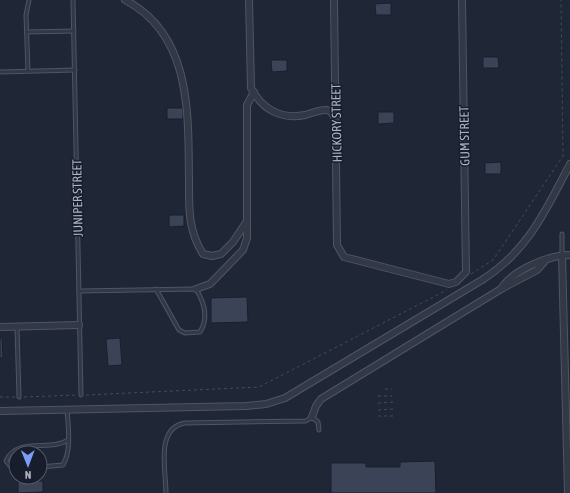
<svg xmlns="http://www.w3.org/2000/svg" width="570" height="493" font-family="'Asap Condensed',sans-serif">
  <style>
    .building { fill: #3b4357; stroke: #1a1f2d }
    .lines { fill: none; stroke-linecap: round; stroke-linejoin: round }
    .service-casing { stroke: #505565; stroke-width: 5 }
    .minor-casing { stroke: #505565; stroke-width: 8 }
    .path { stroke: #3e4f54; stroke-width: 1; stroke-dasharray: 3 3; stroke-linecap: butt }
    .service { stroke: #323846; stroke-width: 3 }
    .minor { stroke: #323846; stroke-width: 6 }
    .labels { text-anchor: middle; stroke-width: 3; stroke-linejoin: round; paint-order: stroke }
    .street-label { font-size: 13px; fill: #acb2c4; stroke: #181d2b }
  </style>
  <rect width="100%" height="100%" fill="#1f2636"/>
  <!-- building -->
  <g class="building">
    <path d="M 391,3 L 391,15 L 376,15 L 375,4 Z"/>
    <path d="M 483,57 L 498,57 L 499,68 L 483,68 Z"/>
    <path d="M 271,60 L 287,60 L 287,71 L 272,72 Z"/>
    <rect x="167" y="108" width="16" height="11"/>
    <path d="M 378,112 L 394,112 L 394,123 L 378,124 Z"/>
    <path d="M 501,162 L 501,174 L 485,174 L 485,163 Z"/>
    <path d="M 169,215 L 184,215 L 184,226 L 169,227 Z"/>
    <path d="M 247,297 L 248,322 L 211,323 L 211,298 Z"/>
    <path d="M 0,338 L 2,338 L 3,358 L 0,358 Z"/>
    <path d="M 120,338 L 122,365 L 108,366 L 106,339 Z"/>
    <path d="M 435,461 L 436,493 L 331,493 L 331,463 L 366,463 L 366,467 L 400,467 L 400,462 Z"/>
    <path d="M 35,478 L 35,481 L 43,481 L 43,492 L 18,493 L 18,479 Z"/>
  </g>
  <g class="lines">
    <defs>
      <g id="service">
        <path d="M 73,0 L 81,395"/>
        <path d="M 27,32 L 74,31"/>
        <path d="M 28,71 L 26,15 L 29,0"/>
        <path d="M 0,72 L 75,70"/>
        <path d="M 562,234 L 562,255"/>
        <path d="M 79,291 L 196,289 C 204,302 209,318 200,332 L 185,333 L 179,330 L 156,289"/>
        <path d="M 17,327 L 19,397"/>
        <path d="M 16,466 L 10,466 L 6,461 C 17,436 50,452 68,440"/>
        <path d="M 40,467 L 63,465 C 72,450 68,426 67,409"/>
        <path d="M 166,493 C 166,471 155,428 185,423 L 306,421 L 312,417 L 318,422 L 319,430"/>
      </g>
      <g id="minor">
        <path d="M 125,0 C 193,35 188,117 189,181 C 189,209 188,230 203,254 L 212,256 L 221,254 L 233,242 L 247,221 L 247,105 L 254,92"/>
        <path d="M 249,0 L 251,88 C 262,109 281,120 305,115 C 311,113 320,110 326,110 C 331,110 333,114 335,118"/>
        <path d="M 334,0 L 337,245 L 344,257 L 449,284 L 456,282 L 466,272 L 462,0"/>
        <path d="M 562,255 L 568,493"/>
        <path d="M 196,289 L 210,284 L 243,250 L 247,238 L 247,221"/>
        <path d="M 501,289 C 512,270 549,255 570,255"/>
        <path d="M 0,327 L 79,325"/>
        <path d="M 0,411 L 246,406 L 266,404 L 285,398 L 482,280 C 528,251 546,210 570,164"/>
        <path d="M 312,417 L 316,406 L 321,399 L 501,289 L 537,270 L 544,262"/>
      </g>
    </defs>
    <!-- service casing -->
    <use href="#service" class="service-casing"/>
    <!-- minor casing -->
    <use href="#minor" class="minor-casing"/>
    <!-- path -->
    <g class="path">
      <path d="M 471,274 L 493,260 L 563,156 L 561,0"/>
      <path d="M 385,389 L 392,389"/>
      <path d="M 86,395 L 259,387 L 447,290"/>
      <path d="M 378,396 L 392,396"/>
      <path d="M 0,397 L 15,397"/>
      <path d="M 24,397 L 77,395"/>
      <path d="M 378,403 L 393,402"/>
      <path d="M 378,410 L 393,409"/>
      <path d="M 378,416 L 393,416"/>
    </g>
    <!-- service -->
    <use href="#service" class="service"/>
    <!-- minor -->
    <use href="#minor" class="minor"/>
  </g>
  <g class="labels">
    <!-- street labels -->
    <g class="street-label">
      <text transform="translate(336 123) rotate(-91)" y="5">HICKORY STREET</text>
      <text transform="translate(464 136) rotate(-91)" y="5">GUM STREET</text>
      <text transform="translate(77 198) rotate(-91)" y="5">JUNIPER STREET</text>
    </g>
  </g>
  <!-- north arrow -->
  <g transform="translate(28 465) rotate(179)"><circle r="19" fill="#181d2b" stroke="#535968"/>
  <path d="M0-3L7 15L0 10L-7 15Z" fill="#7c9cf8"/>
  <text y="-6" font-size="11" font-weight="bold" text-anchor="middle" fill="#acb2c4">N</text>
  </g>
</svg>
